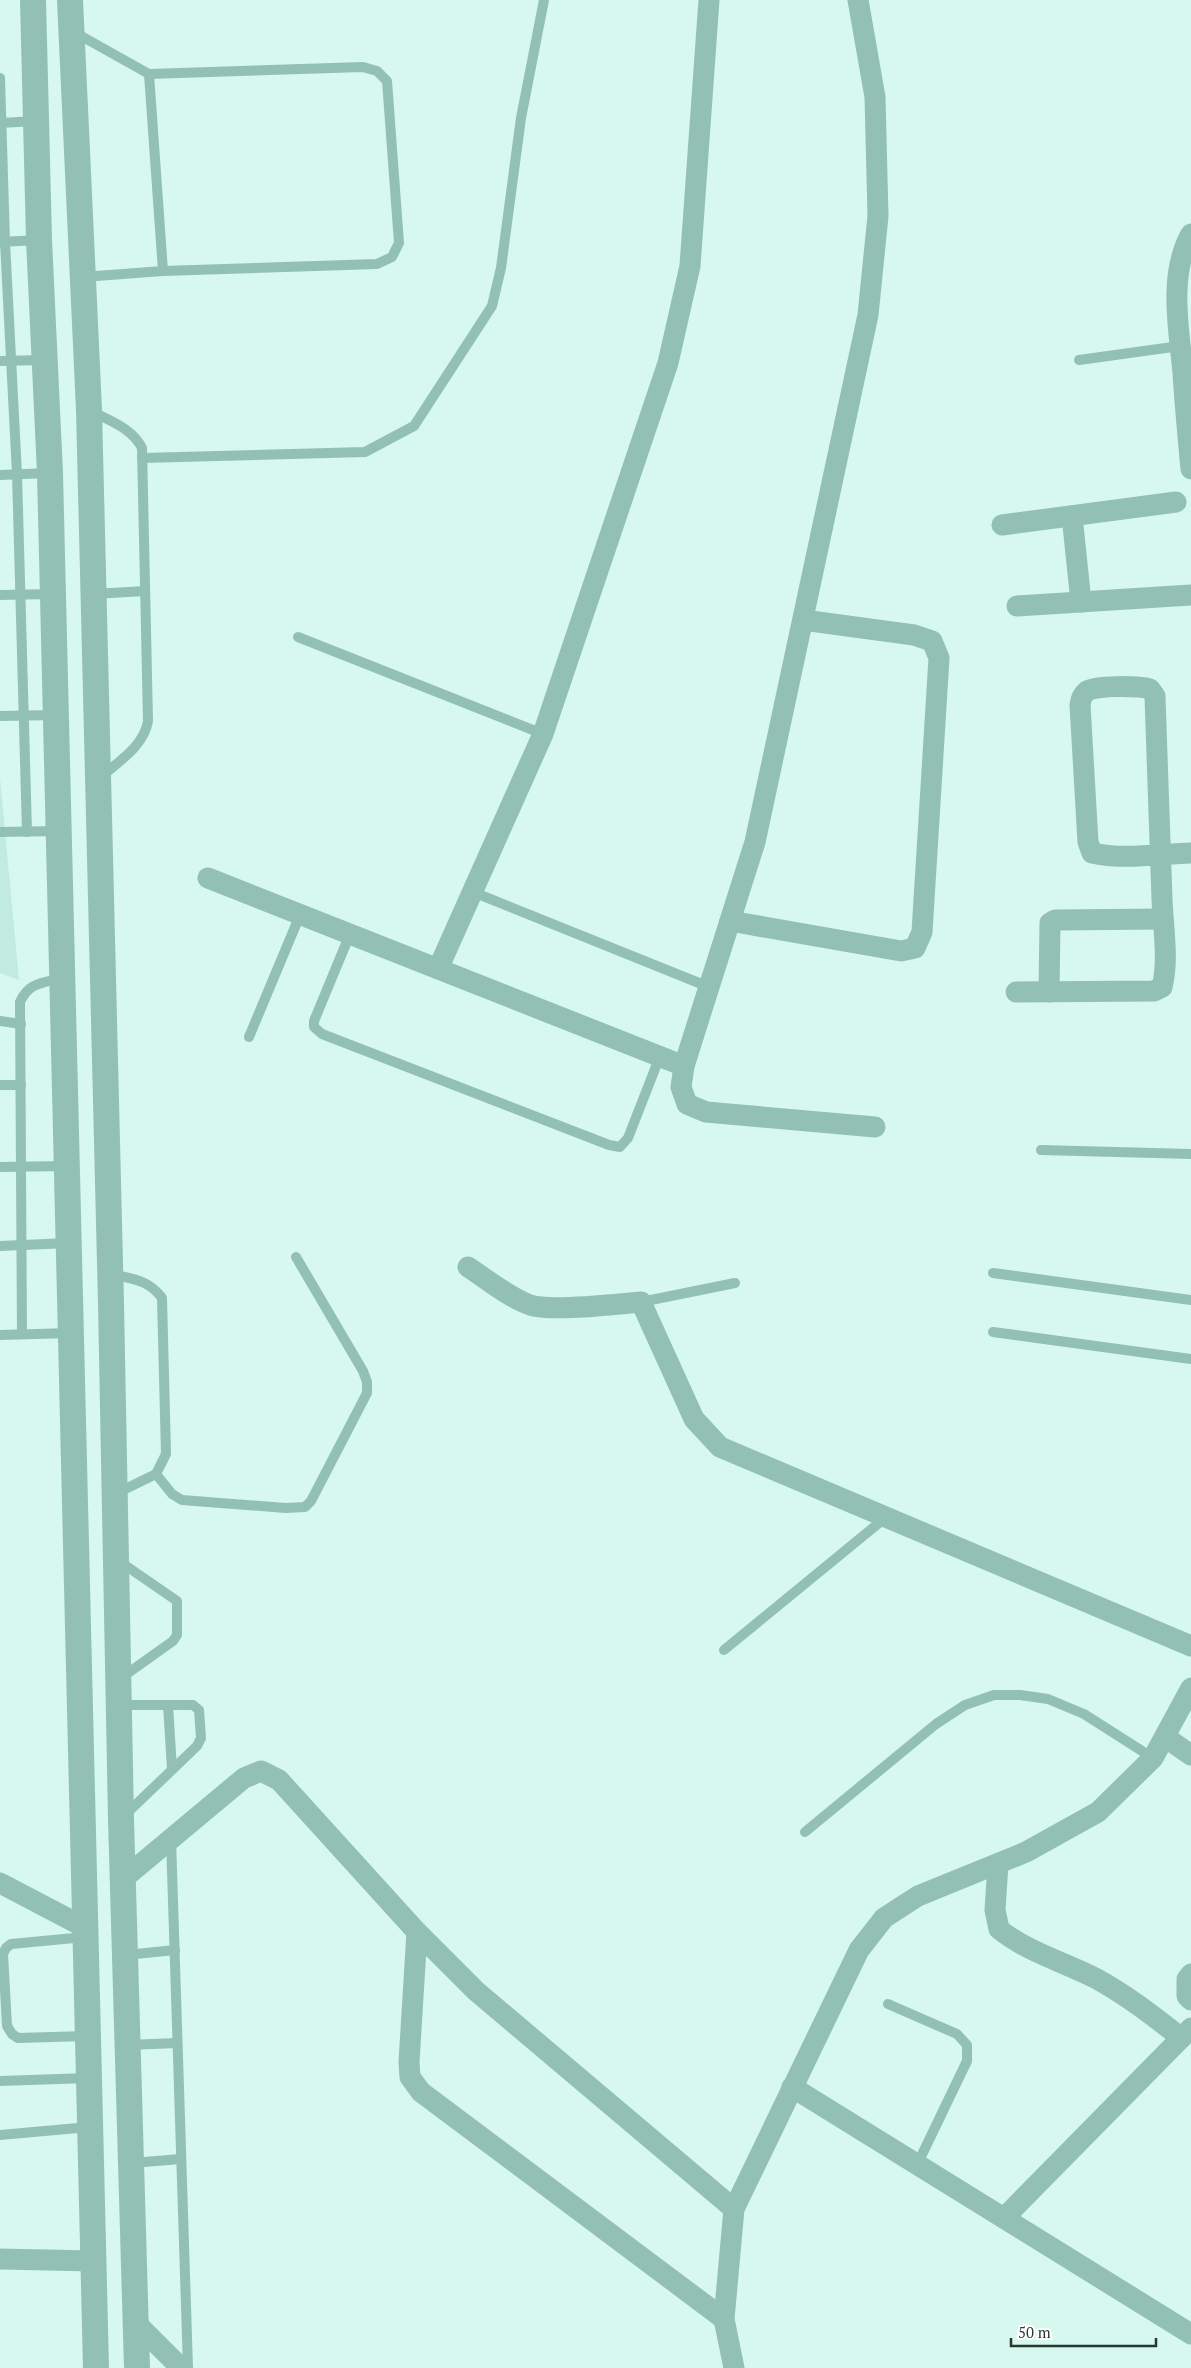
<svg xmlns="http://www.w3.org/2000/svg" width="1191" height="2368" font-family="'PT Serif',serif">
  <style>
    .built { fill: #c1ebe0 }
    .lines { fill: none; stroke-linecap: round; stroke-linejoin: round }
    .service { stroke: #93c0b5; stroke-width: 10 }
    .minor { stroke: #93c0b5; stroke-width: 21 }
    .tertiary { stroke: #93c0b5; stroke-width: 26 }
  </style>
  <rect width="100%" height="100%" fill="#d6f8ef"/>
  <!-- built -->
  <path class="built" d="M 0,778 L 19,980 L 0,973 Z"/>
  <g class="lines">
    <!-- service -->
    <g class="service">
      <path d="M 74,32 L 149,74 L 163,271 L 83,277"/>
      <path d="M 149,74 L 363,67 L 377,71 L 387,81 L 399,243 L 392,257 L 377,264 L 163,271"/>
      <path d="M 0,78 L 5,242 L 17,474 L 27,832"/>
      <path d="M 0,123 L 36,121"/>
      <path d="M 0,242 L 39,240"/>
      <path d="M 1079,360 L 1180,346"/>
      <path d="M 0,361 L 44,360"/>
      <path d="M 91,411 C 110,421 132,428 142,448 L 148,721 C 144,746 119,761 101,777"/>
      <path d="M 142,458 L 365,452 L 414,426 L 492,306 L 501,268 L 521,118 L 544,0"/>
      <path d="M 0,475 L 49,473"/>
      <path d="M 94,594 L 145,591"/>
      <path d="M 0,595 L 51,594"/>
      <path d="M 298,637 L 543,734"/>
      <path d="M 0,716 L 56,715"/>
      <path d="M 0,832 L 58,831"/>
      <path d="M 473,892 L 709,987"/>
      <path d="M 350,934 L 314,1021 L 314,1027 L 322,1034 L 609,1145 L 620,1147 L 628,1138 L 660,1056"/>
      <path d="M 0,1021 L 21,1024"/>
      <path d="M 249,1037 L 300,915"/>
      <path d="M 0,1085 L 21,1085"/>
      <path d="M 1041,1150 L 1191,1154"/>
      <path d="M 0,1167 L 66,1166"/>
      <path d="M 0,1246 L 69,1243"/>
      <path d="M 993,1273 L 1191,1300"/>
      <path d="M 111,1274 C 132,1279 148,1279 162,1298 L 166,1454 L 156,1474 L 117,1493"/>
      <path d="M 641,1302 L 735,1283"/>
      <path d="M 993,1332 L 1191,1359"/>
      <path d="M 22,1334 L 20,1002 C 29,982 43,983 62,978"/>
      <path d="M 0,1335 L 71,1333"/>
      <path d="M 156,1474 L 172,1494 L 182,1500 L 286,1508 L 305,1507 L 311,1501 L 367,1393 L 367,1382 L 363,1371 L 296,1257"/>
      <path d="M 119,1561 L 177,1601 L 177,1635 L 173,1641 L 121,1678"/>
      <path d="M 724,1650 L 885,1518"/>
      <path d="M 119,1705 L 193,1705 L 199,1710 L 201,1738 L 197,1746 L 126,1814"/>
      <path d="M 168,1705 L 172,1769"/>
      <path d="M 805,1832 L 936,1724 L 965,1705 L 994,1695 L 1020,1695 L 1048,1699 L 1084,1714 L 1153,1758"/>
      <path d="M 171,1839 L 188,2368"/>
      <path d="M 85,1937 L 11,1944 L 6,1948 L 3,1954 L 7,2026 L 12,2034 L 18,2038 L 86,2036"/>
      <path d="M 126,1955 L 175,1950"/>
      <path d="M 888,2004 L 957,2034 L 967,2045 L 967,2061 L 917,2165"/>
      <path d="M 128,2045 L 177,2043"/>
      <path d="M 0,2081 L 88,2078"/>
      <path d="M 0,2135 L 89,2127"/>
      <path d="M 132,2163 L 181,2159"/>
    </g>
    <!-- minor -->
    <g class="minor">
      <path d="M 858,0 L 875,97 L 878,216 L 868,315 L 755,842 L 684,1066 L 681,1087 L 687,1104 L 706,1112 L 875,1127"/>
      <path d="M 1191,234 C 1168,275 1179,329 1183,373 C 1185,405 1188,437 1191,469"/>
      <path d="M 1072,516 L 1081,602"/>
      <path d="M 1002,525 L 1176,502"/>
      <path d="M 1017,606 L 1191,595"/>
      <path d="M 208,878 L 684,1066"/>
      <path d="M 730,921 L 901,951 L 915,948 L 922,932 L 939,658 L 932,641 L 914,635 L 803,620"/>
      <path d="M 438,969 L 543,734 L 668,363 L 690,266 L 709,0"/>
      <path d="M 1016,992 L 1154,991 L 1162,987 C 1169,960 1163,927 1162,899 C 1160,832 1157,764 1155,696 L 1150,689 C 1140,686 1095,685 1087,691 C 1082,695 1081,699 1080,705 L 1088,842 L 1092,853 C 1122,860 1159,854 1191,853"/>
      <path d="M 1049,992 L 1050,923 L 1055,920 L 1163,919"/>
      <path d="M 468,1267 C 488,1280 508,1297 530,1305 C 551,1312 616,1304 641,1302 L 694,1419 L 720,1447 L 1191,1646"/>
      <path d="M 1165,1737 L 1191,1755"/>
      <path d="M 998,1864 L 995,1910 L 999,1929 C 1027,1952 1064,1962 1097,1979 C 1128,1996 1154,2016 1181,2038"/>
      <path d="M 123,1879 L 244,1778 L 261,1771 L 279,1780 L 417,1932 L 476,1991 L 734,2209"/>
      <path d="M 0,1883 L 84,1927"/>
      <path d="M 417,1932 L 409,2062 L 410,2077 L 421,2092 L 724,2319"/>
      <path d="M 1191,1974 L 1187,1979 L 1187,1996 L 1191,2000"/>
      <path d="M 792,2087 L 1191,2334"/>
      <path d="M 1004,2218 L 1191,2028"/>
      <path d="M 0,2259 L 93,2261"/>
      <path d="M 136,2323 L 181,2368"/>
      <path d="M 734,2368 L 724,2319 L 734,2209 L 859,1950 L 884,1918 L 918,1896 L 1026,1852 L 1098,1812 L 1153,1758 L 1191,1688"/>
    </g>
    <!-- tertiary -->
    <g class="tertiary">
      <path d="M 33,0 L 39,240 L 50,473 L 96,2368"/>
      <path d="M 70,0 L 89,410 L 111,1304 L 121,1819 L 137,2368"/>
    </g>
  </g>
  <!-- scale -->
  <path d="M1011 2338v8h145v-8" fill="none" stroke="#283632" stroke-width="2.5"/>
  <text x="1018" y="2338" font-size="15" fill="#283632" stroke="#ffffff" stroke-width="4" paint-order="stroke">50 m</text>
</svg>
